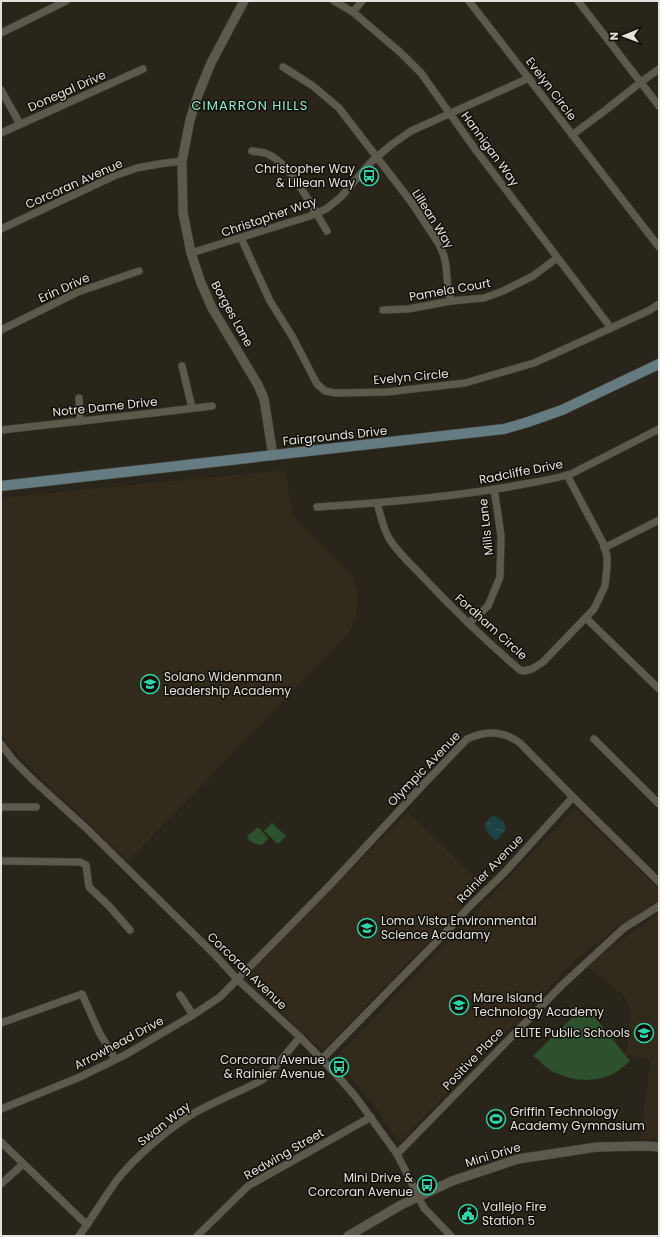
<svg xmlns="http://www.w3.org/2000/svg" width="660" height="1237" font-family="Poppins,sans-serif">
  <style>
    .built { fill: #322b1b }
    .park { fill: #2d512d }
    .water { fill: url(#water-ripples) }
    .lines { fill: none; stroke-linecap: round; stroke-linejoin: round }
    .minor-casing { stroke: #454139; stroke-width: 8 }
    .tertiary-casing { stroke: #454139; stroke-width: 10 }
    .secondary-casing { stroke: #454139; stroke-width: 11 }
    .minor { stroke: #5e594d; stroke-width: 7 }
    .tertiary { stroke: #5e594d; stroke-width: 9 }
    .secondary { stroke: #637b81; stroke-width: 10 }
    .labels { text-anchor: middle; stroke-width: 3; stroke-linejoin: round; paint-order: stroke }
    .street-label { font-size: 12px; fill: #e5e2dc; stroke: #110e0a }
    .poi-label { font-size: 12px; fill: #e5e2dc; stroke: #110e0a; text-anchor: start }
    .neighbourhood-label { font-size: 13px; letter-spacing: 1px; fill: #8eebcb; stroke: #110e0a }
  </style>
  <defs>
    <pattern id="water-ripples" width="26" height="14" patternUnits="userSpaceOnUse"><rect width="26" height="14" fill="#1d4246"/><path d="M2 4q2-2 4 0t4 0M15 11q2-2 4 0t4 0" fill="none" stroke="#3e5d60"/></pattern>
  </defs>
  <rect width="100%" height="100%" fill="#2a251b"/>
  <!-- built -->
  <g class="built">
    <path d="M 285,470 L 293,516 L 353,575 L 358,598 L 356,617 L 349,633 L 128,861 L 31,769 L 8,744 L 1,734 L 1,498 Z"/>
    <path d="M 575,808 L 654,884 L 659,890 L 659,901 L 616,928 L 575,960 L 401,1141 L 397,1139 L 372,1102 L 337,1062 L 336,1057 Z"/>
    <path d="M 408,812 L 483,885 L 326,1047 L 321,1048 L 316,1045 L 251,984 L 249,977 L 250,971 Z"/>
    <path d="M 659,914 L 659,1139 L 640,1138 L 651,1060 L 626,1056 L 631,1010 L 622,993 L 588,967 L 615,944 Z"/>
  </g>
  <!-- park -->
  <g class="park">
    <path d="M 272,823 L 286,836 L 278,844 L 264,831 Z"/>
    <path d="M 258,827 L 268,838 L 267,840 L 262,845 C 256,844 249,843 247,836 Z"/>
    <path d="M 579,1011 L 590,1011 L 630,1061 C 626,1064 622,1068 618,1071 C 597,1084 571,1082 550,1070 C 544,1066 539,1060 533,1056 Z"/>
  </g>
  <!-- water -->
  <path class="water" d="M 493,816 C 500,818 505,821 506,829 L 498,839 L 494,840 L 485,829 C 485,823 488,819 493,816 Z"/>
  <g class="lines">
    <defs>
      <g id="minor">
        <path d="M 334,1 L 353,12 L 401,53 L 421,73 L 475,149 L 611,328"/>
        <path d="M 469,1 L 659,247"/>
        <path d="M 578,1 L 659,106"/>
        <path d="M 353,12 L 362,1"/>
        <path d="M 1,33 L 66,1"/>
        <path d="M 283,67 L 313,86 L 339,108 L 412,203 L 439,244 L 444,256 L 446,265 L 448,290 L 451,301"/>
        <path d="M 1,90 L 20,124"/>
        <path d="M 1,133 L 143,69"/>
        <path d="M 572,135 L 607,109 L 641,82 L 659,69"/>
        <path d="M 252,151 C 256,152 261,152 265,153 C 290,161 313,209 327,231"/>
        <path d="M 1,229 L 114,176 L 137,168 L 159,164 L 182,161"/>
        <path d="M 241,238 L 270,301 L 292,336 L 317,384 L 325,391 L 336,393 L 387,392 L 465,383 L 534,363 L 611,328 L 650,310 L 659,304"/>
        <path d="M 191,253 L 310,216 L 326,209 L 341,197 L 370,163 L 391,145 L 411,131 L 529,78"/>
        <path d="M 383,310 L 408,309 L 451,301 L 484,298 L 503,291 L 533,276 L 557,258"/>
        <path d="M 1,330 L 78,292 L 139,271"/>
        <path d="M 182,366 L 192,408"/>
        <path d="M 79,398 L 80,421"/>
        <path d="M 1,430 L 145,414 L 212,406"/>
        <path d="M 377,503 C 381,516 383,529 390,540 C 399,554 412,565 423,577 C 454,610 486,641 520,670 L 524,671 L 532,669 L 543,662 L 594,609 L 605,586 L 607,568 L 607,556 L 603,543 L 567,475"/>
        <path d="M 317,507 C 381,503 445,498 508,487 C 529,483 551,480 571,474 L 659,429"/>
        <path d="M 604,548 L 659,520"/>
        <path d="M 586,618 L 659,689"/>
        <path d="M 469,623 L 488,606 L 500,577 L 501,536 L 497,508 L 494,489"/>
        <path d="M 594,739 L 659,804"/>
        <path d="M 1,744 L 13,760 L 33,780 L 86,828 L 215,955 L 237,979 L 300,1037 L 334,1072 L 355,1096 L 397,1154 L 424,1208 L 451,1236"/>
        <path d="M 1,807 L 36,807"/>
        <path d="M 1,861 L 80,862 L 86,865 L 89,887 L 109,906 L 130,930"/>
        <path d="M 180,995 L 193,1015"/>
        <path d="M 1,1023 L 82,994 L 99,1032 L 115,1059"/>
        <path d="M 322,1059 L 445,933 L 470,906 L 505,872 L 573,797"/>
        <path d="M 1,1109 L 80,1077 L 125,1055 L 193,1015 L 220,997 L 331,884 L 422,786 L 467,739 C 486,730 504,731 520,743 L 573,797 L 659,882"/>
        <path d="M 1,1142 L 87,1225"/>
        <path d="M 397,1154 L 561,986 L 624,928 L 659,906"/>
        <path d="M 1,1184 L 23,1164"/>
        <path d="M 79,1236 C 92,1218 104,1198 117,1180 C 135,1157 170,1127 196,1112 C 217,1100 240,1092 262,1080 L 271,1072 L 300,1037"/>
        <path d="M 197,1236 L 248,1186 L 371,1117"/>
      </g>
      <g id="tertiary">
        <path d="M 244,1 L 211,63 L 198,95 L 190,120 L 182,161 L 183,213 L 191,253 L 201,283 L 212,308 L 258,385 L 264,399 L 273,456"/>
        <path d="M 348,1236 L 401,1205 L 452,1181 L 518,1159 L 597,1147 L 645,1146 L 659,1147"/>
      </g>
      <path id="secondary" d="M 1,486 L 504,429 L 528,422 L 562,410 L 659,364"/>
    </defs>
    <!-- minor casing -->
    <use href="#minor" class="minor-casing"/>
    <!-- tertiary casing -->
    <use href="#tertiary" class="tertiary-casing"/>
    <!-- secondary casing -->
    <use href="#secondary" class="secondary-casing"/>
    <!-- minor -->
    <use href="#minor" class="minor"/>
    <!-- tertiary -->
    <use href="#tertiary" class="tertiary"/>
    <!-- secondary -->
    <use href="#secondary" class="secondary"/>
  </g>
  <!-- icons -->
  <defs>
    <symbol id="bus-ring" viewBox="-11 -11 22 22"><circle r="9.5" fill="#110e0a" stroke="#30d4a9" stroke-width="1.5"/><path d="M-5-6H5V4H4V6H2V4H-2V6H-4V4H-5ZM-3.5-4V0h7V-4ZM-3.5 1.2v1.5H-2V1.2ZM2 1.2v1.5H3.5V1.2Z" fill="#30d4a9"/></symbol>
    <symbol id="school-ring" viewBox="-11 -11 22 22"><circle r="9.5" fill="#110e0a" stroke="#30d4a9" stroke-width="1.5"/><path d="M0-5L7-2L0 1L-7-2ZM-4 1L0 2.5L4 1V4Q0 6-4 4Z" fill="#30d4a9"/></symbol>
    <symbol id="stadium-ring" viewBox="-11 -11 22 22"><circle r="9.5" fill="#110e0a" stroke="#30d4a9" stroke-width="1.5"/><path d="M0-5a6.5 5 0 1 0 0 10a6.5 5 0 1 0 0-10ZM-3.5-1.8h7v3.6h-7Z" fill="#30d4a9"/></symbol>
    <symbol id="civic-ring" viewBox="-11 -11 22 22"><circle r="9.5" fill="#110e0a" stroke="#30d4a9" stroke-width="1.5"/><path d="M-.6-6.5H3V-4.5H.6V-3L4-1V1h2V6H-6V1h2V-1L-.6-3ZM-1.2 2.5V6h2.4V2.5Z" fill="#30d4a9"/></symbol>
  </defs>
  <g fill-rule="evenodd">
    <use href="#bus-ring" x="358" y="165" width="22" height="22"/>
    <use href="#school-ring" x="139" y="673" width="22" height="22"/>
    <use href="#school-ring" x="356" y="917" width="22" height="22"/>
    <use href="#school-ring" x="448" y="994" width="22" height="22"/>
    <use href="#school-ring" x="633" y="1022" width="22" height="22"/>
    <use href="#bus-ring" x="328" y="1056" width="22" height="22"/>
    <use href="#stadium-ring" x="485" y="1108" width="22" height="22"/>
    <use href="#bus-ring" x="416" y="1174" width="22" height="22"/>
    <use href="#civic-ring" x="457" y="1203" width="22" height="22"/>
  </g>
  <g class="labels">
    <!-- street labels -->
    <g class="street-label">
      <text transform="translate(551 89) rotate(53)" y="4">Evelyn Circle</text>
      <text transform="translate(67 91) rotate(-24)" y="4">Donegal Drive</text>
      <text transform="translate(490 149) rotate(54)" y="4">Hannigan Way</text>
      <text transform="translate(74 184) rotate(-24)" y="4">Corcoran Avenue</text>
      <text transform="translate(269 217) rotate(-19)" y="4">Christopher Way</text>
      <text transform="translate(433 219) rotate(58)" y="4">Lillean Way</text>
      <text transform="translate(64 288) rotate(-24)" y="4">Erin Drive</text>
      <text transform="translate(450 290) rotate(-10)" y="4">Pamela Court</text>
      <text transform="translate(232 314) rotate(61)" y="4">Borges Lane</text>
      <text transform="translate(411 377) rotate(-5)" y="4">Evelyn Circle</text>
      <text transform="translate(105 407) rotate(-6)" y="4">Notre Dame Drive</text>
      <text transform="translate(335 436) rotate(-6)" y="4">Fairgrounds Drive</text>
      <text transform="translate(521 472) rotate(-11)" y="4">Radcliffe Drive</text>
      <text transform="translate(486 527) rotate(-96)" y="4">Mills Lane</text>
      <text transform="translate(491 627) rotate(42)" y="4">Fordham Circle</text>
      <text transform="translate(424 769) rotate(-46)" y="4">Olympic Avenue</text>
      <text transform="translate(490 869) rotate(-46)" y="4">Rainier Avenue</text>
      <text transform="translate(247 971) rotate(44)" y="4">Corcoran Avenue</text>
      <text transform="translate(119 1043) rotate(-28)" y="4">Arrowhead Drive</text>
      <text transform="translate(473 1059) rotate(-46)" y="4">Positive Place</text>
      <text transform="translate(164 1124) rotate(-38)" y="4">Swan Way</text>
      <text transform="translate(284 1154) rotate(-30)" y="4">Redwing Street</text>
      <text transform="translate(493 1155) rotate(-17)" y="4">Mini Drive</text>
    </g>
    <!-- poi labels -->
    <g class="poi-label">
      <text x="355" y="173" text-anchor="end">Christopher Way<tspan x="355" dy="14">&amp; Lillean Way</tspan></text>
      <text x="164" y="681">Solano Widenmann<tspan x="164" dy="14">Leadership Academy</tspan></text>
      <text x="381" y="925">Loma Vista Environmental<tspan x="381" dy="14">Science Acadamy</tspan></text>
      <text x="473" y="1002">Mare Island<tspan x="473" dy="14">Technology Academy</tspan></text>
      <text x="630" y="1037" text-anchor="end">ELITE Public Schools</text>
      <text x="325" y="1064" text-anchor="end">Corcoran Avenue<tspan x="325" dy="14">&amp; Rainier Avenue</tspan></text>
      <text x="510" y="1116">Griffin Technology<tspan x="510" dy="14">Academy Gymnasium</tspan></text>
      <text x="413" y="1182" text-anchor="end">Mini Drive &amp;<tspan x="413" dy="14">Corcoran Avenue</tspan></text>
      <text x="482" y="1211">Vallejo Fire<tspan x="482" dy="14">Station 5</tspan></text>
    </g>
    <!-- neighbourhood labels -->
    <g class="neighbourhood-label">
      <text x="250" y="110">CIMARRON HILLS</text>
    </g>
  </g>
  <!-- border -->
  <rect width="660" height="1237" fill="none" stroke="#e5e2dc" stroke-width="4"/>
  <!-- north arrow -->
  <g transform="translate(624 36) rotate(269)" stroke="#110e0a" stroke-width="3" paint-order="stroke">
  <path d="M0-3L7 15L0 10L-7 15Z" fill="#e5e2dc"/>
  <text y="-6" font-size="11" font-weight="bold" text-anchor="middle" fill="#e5e2dc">N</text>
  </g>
</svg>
